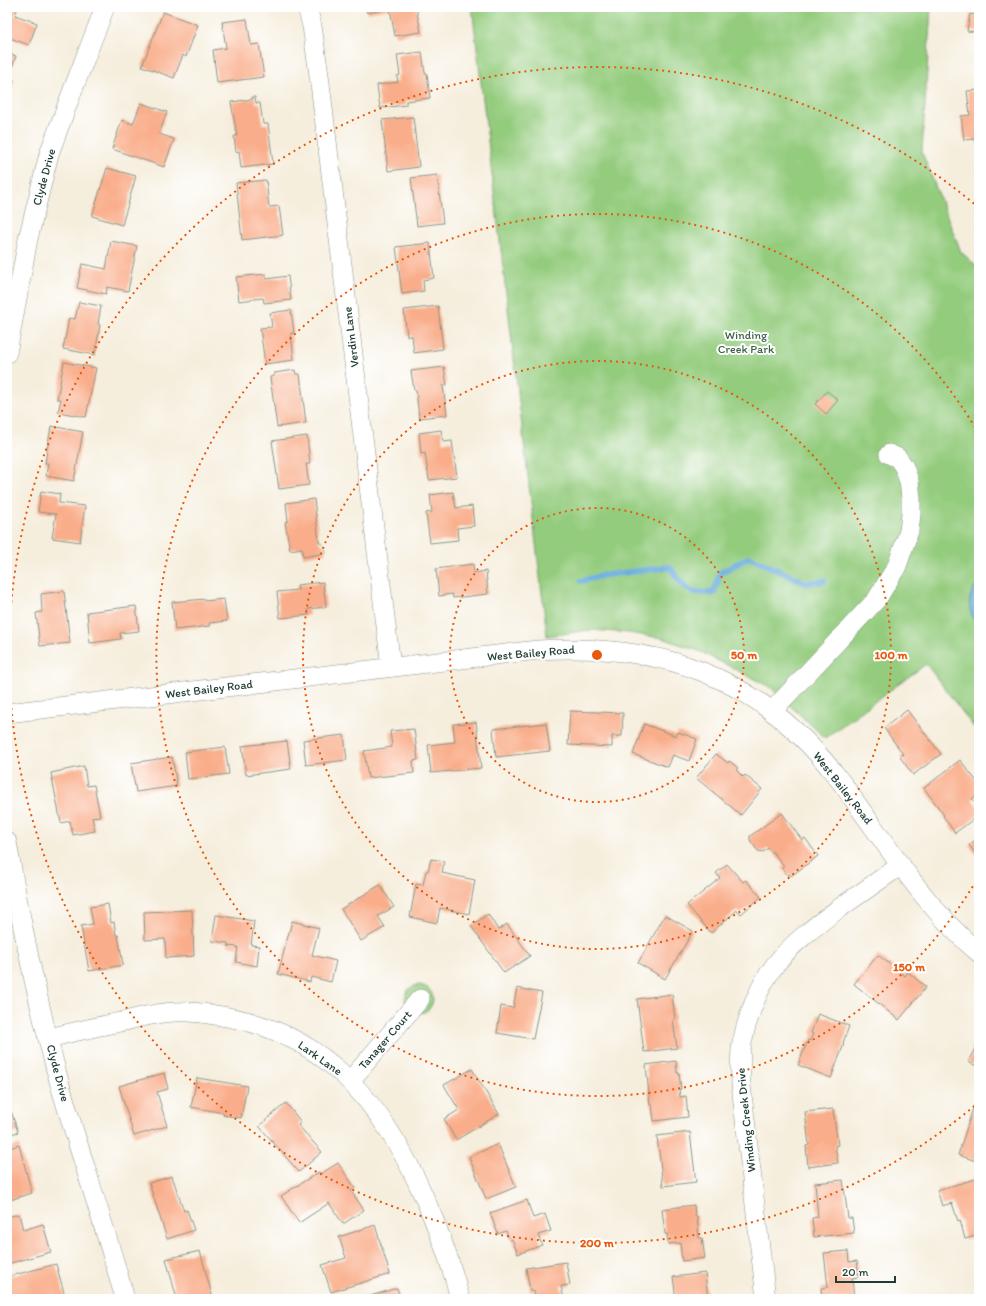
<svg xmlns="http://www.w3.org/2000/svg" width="986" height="1306" font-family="Itim,sans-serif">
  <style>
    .green { fill: #94cc7e; stroke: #5a8459 }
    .water { fill: #65aadb; stroke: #427488 }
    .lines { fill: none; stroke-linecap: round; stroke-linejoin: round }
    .stream { stroke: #65aadb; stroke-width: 6 }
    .building { fill: #f9ad8a }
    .minor-casing { stroke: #8a9688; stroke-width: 20 }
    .minor { stroke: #fff; stroke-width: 19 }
    .ring { fill: none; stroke: #e8590c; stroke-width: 2; stroke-dasharray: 2 4 }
    .labels { text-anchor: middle; stroke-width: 4; stroke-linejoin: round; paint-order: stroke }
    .street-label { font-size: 12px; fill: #1f3d34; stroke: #fff }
    .park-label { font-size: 12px; fill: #3c6146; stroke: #fff }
    .centre { fill: #e8590c; stroke: #fff; stroke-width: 2 }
    .ring-label { font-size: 12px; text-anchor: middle; font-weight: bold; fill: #e8590c; stroke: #fff; stroke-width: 4; stroke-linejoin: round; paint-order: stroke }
  </style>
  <rect width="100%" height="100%" fill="#fff"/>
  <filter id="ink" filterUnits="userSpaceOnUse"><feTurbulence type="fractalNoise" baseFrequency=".025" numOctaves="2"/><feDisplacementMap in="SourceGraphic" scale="8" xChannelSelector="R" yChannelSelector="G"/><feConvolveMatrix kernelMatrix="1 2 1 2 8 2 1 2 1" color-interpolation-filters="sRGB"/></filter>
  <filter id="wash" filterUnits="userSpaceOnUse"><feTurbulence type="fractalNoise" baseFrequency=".012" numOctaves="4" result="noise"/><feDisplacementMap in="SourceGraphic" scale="16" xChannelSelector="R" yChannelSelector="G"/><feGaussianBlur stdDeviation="0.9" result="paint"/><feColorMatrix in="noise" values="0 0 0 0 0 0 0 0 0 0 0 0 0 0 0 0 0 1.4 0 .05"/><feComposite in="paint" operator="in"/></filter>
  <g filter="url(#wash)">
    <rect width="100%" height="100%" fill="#f6eedd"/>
    <!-- green -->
    <g class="green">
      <path d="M 472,7 L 931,7 L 922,152 L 961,252 L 979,268 L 979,734 L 926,664 L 825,738 L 770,687 L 699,651 L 662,638 L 628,633 L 591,630 L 547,636 Z"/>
      <circle cx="419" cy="999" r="14"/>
    </g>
    <!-- water -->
    <path class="water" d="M 979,583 L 979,631 C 970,614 963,599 979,583 Z"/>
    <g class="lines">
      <!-- stream -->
      <path class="stream" d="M 581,581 L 605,575 L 670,567 L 681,583 L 692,592 L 714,593 L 720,573 L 749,557 L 806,583 L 824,581"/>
    </g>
    <g id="blocks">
      <!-- building -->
      <g class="building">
        <path d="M 7,7 L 18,7 L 15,15 L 37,23 L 29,45 L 7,37 Z"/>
        <path d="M 366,7 L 416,7 L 421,32 L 395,36 L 390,9 L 367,13 Z"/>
        <path d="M 163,12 L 198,25 L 186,57 L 183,55 L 174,78 L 142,66 Z"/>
        <path d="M 970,14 L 979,15 L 979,32 L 967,31 Z"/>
        <path d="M 247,19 L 251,45 L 259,44 L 264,77 L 217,83 L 213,50 L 226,48 L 222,22 Z"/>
        <path d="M 422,52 L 425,73 L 427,73 L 430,98 L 406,101 L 406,105 L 380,108 L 377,85 L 398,82 L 397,76 L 400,75 L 397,55 Z"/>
        <path d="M 7,53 L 16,56 L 8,78 L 14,80 L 7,98 Z"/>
        <path d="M 979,90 L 979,141 L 974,141 L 974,139 L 964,140 L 961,116 L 970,115 L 967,91 Z"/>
        <path d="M 252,97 L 255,97 L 256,103 L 260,103 L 263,124 L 268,124 L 273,164 L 241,168 L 239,151 L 236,152 L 234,136 L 237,136 L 231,102 L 253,99 Z"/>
        <path d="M 141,103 L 167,112 L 159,134 L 174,139 L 164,167 L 112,149 L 122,120 L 133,124 Z"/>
        <path d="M 413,117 L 419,167 L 388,171 L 382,120 Z"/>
        <path d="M 107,168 L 136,176 L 122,225 L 92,216 Z"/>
        <path d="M 437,175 L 443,223 L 417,226 L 411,178 Z"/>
        <path d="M 266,180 L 269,207 L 279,206 L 283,235 L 242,240 L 236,183 Z"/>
        <path d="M 111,241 L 137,246 L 128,291 L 107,287 L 106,294 L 77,288 L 82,264 L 106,269 Z"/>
        <path d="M 430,243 L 434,278 L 423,280 L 424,291 L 402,294 L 396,247 Z"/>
        <path d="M 266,274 L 266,279 L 288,276 L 291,300 L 264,303 L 263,298 L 239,301 L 236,277 Z"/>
        <path d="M 79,302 L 101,306 L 98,324 L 100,325 L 95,355 L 63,349 L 69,318 L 75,319 Z"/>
        <path d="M 438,306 L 443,349 L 414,353 L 412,336 L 407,336 L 404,310 Z"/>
        <path d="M 291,310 L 294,333 L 291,333 L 294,360 L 265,364 L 260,328 L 272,327 L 270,313 Z"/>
        <path d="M 64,362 L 96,368 L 86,417 L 58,412 L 61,399 L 57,399 Z"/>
        <path d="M 444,367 L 447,385 L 443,386 L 447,415 L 419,418 L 416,390 L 414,390 L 411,371 Z"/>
        <path d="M 295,370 L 296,374 L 300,374 L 306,423 L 277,427 L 270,377 L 274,376 L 274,373 Z"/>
        <path d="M 827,391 L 838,400 L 826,414 L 815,404 Z"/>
        <path d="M 51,426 L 83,432 L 74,481 L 46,476 L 48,463 L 45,463 Z"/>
        <path d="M 441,430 L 443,442 L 452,441 L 457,477 L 429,480 L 425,453 L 421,454 L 419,433 Z"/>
        <path d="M 307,436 L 310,464 L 306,464 L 309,485 L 279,489 L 272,441 Z"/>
        <path d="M 41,491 L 60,494 L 59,503 L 85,506 L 80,542 L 52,538 L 56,514 L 38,512 Z"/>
        <path d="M 453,492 L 456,508 L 472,506 L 474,526 L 457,528 L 458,540 L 430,543 L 426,513 L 432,512 L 430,495 Z"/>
        <path d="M 314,499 L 319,542 L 324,546 L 326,553 L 303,557 L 302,548 L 290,550 L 285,522 L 288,521 L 286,503 Z"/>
        <path d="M 473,564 L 474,573 L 486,571 L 488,594 L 453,598 L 452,594 L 439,596 L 436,569 Z"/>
        <path d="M 323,582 L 326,607 L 308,609 L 309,615 L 280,618 L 277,592 L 298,590 L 297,585 Z"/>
        <path d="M 64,591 L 70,643 L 40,646 L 36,613 L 42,612 L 41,594 Z"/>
        <path d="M 205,599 L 205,601 L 224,599 L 227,621 L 209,623 L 210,626 L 175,630 L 172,602 Z"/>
        <path d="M 136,606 L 139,631 L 120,633 L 121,639 L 90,643 L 87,612 Z"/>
        <path d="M 907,710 L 941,754 L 913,775 L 900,757 L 903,754 L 884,728 Z"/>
        <path d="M 570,711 L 623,713 L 622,736 L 612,736 L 612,747 L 568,745 Z"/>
        <path d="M 476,722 L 481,768 L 431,773 L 428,745 L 455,742 L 453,724 Z"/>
        <path d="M 546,723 L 550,751 L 496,757 L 493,729 Z"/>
        <path d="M 644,724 L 676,736 L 678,732 L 697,739 L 689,761 L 673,755 L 668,767 L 633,754 Z"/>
        <path d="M 414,729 L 418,760 L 413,761 L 414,773 L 368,778 L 364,751 L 392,747 L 390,731 Z"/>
        <path d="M 344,735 L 347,760 L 306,765 L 303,740 Z"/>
        <path d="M 287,741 L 291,769 L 246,775 L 242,746 Z"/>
        <path d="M 225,747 L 229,774 L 188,779 L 185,752 Z"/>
        <path d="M 716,754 L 728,763 L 729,761 L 738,768 L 736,770 L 743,777 L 745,775 L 762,789 L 741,815 L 696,778 Z"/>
        <path d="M 172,757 L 177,786 L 136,792 L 131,763 Z"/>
        <path d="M 960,760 L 979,784 L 979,794 L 972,799 L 979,808 L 979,815 L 955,833 L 943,816 L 944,815 L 924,788 Z"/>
        <path d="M 84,766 L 87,786 L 94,785 L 100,816 L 92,817 L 95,831 L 73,835 L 70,821 L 61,823 L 51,773 Z"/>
        <path d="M 782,813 L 802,840 L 805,838 L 818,856 L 791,876 L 789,874 L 788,876 L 782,868 L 784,866 L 773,852 L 771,852 L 768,848 L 763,852 L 758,851 L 750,840 L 750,836 Z"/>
        <path d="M 979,837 L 979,858 L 969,845 Z"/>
        <path d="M 431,859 L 444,861 L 442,873 L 475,880 L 469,914 L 440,908 L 437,923 L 410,917 L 416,884 L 423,885 L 426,871 L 428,871 Z"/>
        <path d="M 727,864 L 743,882 L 746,880 L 761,897 L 741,914 L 737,910 L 711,933 L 687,905 L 720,878 L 716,873 Z"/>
        <path d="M 380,885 L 394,907 L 378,916 L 385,927 L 361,941 L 341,909 Z"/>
        <path d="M 108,904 L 111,923 L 114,922 L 116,935 L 118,935 L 123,965 L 89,971 L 81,926 L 93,924 L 90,907 Z"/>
        <path d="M 192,910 L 194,956 L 166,958 L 165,939 L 145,940 L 144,912 Z"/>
        <path d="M 488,914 L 498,930 L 507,924 L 530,956 L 504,973 L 471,926 Z"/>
        <path d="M 216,915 L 254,921 L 251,945 L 259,946 L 257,966 L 236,962 L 238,947 L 228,946 L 228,943 L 212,941 Z"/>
        <path d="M 665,915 L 693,931 L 665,979 L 638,963 Z"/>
        <path d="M 292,921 L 319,928 L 312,955 L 336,961 L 331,982 L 311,977 L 310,982 L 278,974 Z"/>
        <path d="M 878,955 L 905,976 L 908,972 L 926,987 L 899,1020 L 854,984 Z"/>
        <path d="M 517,988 L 542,993 L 533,1039 L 497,1033 L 501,1006 L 513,1008 Z"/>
        <path d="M 672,994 L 675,1019 L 673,1020 L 677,1048 L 644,1052 L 637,999 Z"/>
        <path d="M 818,1014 L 849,1026 L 843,1043 L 844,1044 L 831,1078 L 798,1065 L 808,1040 L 810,1041 L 813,1034 L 811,1033 Z"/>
        <path d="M 979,1040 L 979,1067 L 968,1062 Z"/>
        <path d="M 676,1061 L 677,1073 L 679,1073 L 681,1089 L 679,1089 L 680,1097 L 686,1096 L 688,1117 L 654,1121 L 652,1105 L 650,1105 L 646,1065 Z"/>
        <path d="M 472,1069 L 499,1114 L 456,1140 L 444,1119 L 459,1110 L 444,1085 Z"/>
        <path d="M 164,1073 L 168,1089 L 157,1092 L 167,1126 L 134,1136 L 119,1086 Z"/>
        <path d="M 197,1078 L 247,1086 L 241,1118 L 223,1115 L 224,1113 L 191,1107 Z"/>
        <path d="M 975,1102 L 979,1104 L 979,1162 L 958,1155 Z"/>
        <path d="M 286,1103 L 301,1122 L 298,1125 L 322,1152 L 299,1172 L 259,1126 Z"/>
        <path d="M 833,1109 L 838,1145 L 835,1146 L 838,1163 L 808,1167 L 806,1146 L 809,1145 L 805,1112 Z"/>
        <path d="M 11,1111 L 18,1132 L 7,1135 L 7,1112 Z"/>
        <path d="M 690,1132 L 696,1182 L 663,1186 L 657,1136 Z"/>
        <path d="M 498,1144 L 516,1187 L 486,1199 L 469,1157 Z"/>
        <path d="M 19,1145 L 32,1193 L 7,1201 L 7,1149 Z"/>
        <path d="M 338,1163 L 355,1188 L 351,1191 L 364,1210 L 343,1224 L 329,1203 L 299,1223 L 281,1196 L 319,1172 L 320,1174 Z"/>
        <path d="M 172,1176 L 184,1211 L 187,1210 L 194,1230 L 167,1239 L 149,1183 Z"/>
        <path d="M 979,1178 L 979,1235 L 965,1239 L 960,1220 L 958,1221 L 952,1203 L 942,1206 L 937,1190 Z"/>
        <path d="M 843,1180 L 848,1218 L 852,1218 L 854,1233 L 814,1237 L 812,1218 L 818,1217 L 815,1183 Z"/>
        <path d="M 527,1200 L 533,1218 L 545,1214 L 551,1231 L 538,1235 L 542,1245 L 518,1254 L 512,1239 L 510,1240 L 506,1231 L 498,1234 L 490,1213 Z"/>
        <path d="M 694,1205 L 695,1216 L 697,1216 L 699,1238 L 702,1238 L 705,1258 L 682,1261 L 680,1243 L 668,1244 L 667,1234 L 665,1234 L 662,1209 Z"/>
        <path d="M 19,1214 L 23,1230 L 43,1224 L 51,1252 L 7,1264 L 7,1217 Z"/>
        <path d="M 375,1225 L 390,1274 L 331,1292 L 322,1265 L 346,1258 L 339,1237 Z"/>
        <path d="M 200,1251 L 213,1299 L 177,1299 L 166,1259 Z"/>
        <path d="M 848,1251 L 849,1262 L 857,1261 L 859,1277 L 852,1278 L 854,1299 L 822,1299 L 821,1288 L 828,1287 L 824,1253 Z"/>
        <path d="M 566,1262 L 570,1285 L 561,1286 L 564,1299 L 532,1299 L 535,1298 L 534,1291 L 530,1291 L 526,1268 Z"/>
        <path d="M 56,1264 L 65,1296 L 61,1298 L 61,1299 L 8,1299 L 7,1277 Z"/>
        <path d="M 705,1273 L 708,1299 L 676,1299 L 673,1277 Z"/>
        <path d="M 397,1288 L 401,1299 L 365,1299 L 364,1298 Z"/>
      </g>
    </g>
  </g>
  <g filter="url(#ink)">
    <use href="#blocks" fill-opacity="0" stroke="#8a9688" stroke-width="1"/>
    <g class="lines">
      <defs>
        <g id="minor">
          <path d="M 307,7 L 312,26 L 319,75 L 391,667"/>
          <path d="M 7,353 L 28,239 L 49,154 L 72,92 L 105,7"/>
          <path d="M 772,711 L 877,599 L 897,566 L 909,531 L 911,514 L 911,498 L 909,481 L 904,467 L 898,458 L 889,454"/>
          <path d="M 7,713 L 538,650 C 661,643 755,674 834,773 C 843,784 852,797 861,810 C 897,860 931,913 979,953"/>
          <path d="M 7,842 C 21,924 38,1005 60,1085 C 81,1156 105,1227 125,1299"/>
          <path d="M 48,1038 C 74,1032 99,1026 125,1021 C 141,1017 159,1012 176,1012 C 189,1011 202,1013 215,1015 C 323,1029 384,1104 425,1199 C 439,1231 452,1265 460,1299"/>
          <path d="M 350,1081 L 420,999"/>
          <path d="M 766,1299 L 741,1085 C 741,1071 739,1057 742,1043 C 747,1017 759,986 775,965 C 793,942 818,924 841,907 C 861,893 881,879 901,865"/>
        </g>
      </defs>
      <!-- minor casing -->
      <use href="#minor" class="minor-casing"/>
      <!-- minor -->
      <use href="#minor" class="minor"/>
    </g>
  </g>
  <!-- distance rings -->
  <g class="ring">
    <circle cx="597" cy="655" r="147"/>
    <circle cx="597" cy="655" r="294"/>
    <path d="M979 876A441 441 0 1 1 979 434"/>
    <path d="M979 1102A588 588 0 1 1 979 208"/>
  </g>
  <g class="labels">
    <!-- street labels -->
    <g class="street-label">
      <text transform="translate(44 177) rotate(-75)" y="4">Clyde Drive</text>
      <text transform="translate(351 337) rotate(-97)" y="4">Verdin Lane</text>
      <text transform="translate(531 653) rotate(-5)" y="4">West Bailey Road</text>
      <text transform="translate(209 689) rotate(-7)" y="4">West Bailey Road</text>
      <text transform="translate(843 788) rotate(52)" y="4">West Bailey Road</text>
      <text transform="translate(385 1040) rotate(-49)" y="4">Tanager Court</text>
      <text transform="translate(320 1058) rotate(35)" y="4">Lark Lane</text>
      <text transform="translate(58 1073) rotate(75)" y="4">Clyde Drive</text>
      <text transform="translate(746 1120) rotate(-96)" y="4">Winding Creek Drive</text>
    </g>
    <!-- park labels -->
    <g class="park-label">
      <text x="746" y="339">Winding<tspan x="746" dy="14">Creek Park</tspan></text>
    </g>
  </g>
  <circle cx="597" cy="655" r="6" class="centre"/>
  <g class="ring-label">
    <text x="744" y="659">50 m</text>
    <text x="891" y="659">100 m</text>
    <text x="909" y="971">150 m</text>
    <text x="597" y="1247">200 m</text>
  </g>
  <!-- margin -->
  <rect width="986" height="1306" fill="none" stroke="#fff" stroke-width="24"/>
  <!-- scale -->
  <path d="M836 1276v6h59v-6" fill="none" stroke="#1f3d34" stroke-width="2"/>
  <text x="842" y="1276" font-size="12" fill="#1f3d34" stroke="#ffffff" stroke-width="3" paint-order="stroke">20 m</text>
</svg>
